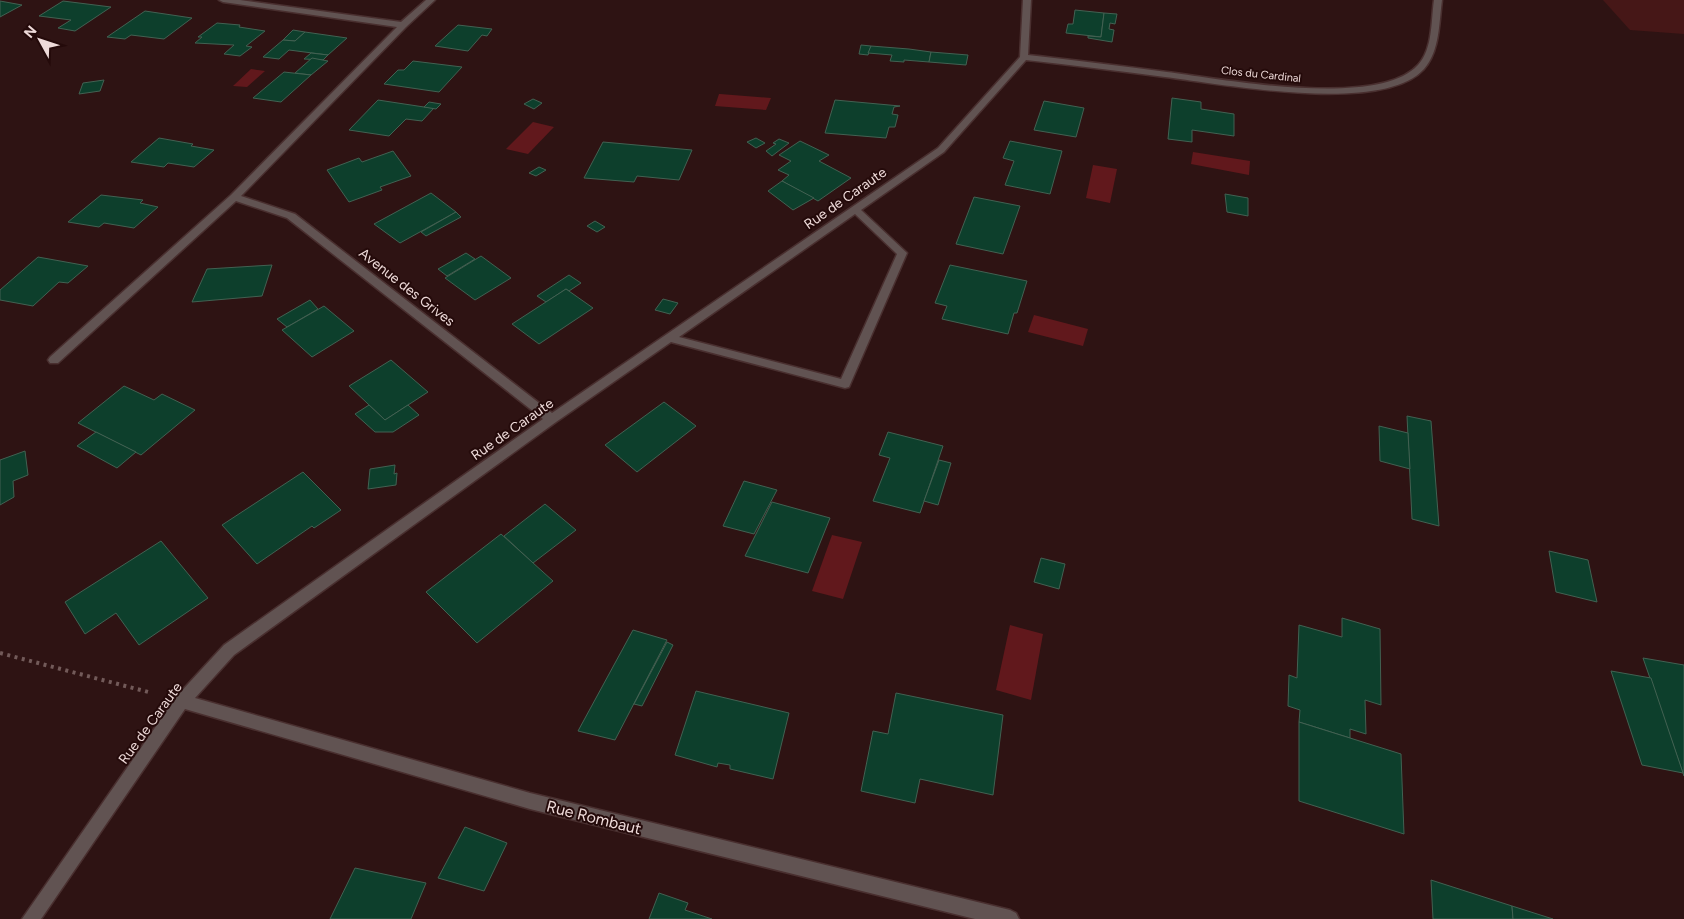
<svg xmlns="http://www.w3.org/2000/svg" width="1684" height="919" font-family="Figtree,sans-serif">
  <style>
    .green { fill: #461717 }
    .water { fill: #61181c }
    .building { fill: #0d3f2c; stroke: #426152 }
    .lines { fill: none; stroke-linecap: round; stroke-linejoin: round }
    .minor-casing { stroke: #492f2f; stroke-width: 3 }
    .path { stroke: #725a59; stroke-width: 4; stroke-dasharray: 3 4.5; stroke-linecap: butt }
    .minor { fill: #615352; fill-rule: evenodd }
    .labels { text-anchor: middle; stroke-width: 4; stroke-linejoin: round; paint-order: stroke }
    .far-street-label { font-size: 11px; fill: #eedad9; stroke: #240a0a }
    .street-label { font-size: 14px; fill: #eedad9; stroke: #240a0a }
    .near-street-label { font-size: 16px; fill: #eedad9; stroke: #240a0a }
  </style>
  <rect width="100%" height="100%" fill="#2e1313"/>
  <!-- green -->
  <path class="green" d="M 1603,0 L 1684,0 L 1684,34 L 1630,30 Z"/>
  <!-- water -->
  <g class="water">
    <path d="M 251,69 L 265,71 L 247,87 L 233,86 Z"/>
    <path d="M 719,94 L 720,94 L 771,98 L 766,110 L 715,106 Z"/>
    <path d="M 533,122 L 554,127 L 528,154 L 506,149 Z"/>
    <path d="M 1193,152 L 1250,161 L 1249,175 L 1191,164 Z"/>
    <path d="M 1093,165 L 1117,169 L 1110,203 L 1086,198 Z"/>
    <path d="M 1034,315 L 1088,329 L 1083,346 L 1028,332 Z"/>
    <path d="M 832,535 L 862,542 L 843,599 L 812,591 Z"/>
    <path d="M 1010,625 L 1043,634 L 1031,700 L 996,690 Z"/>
  </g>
  <!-- building -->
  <g class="building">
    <path d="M 0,1 L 22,5 L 0,17 Z"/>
    <path d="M 63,1 L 111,7 L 75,31 L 58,28 L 71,20 L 39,16 Z"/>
    <path d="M 1075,10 L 1104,13 L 1101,37 L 1066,33 L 1068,24 L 1073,24 Z"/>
    <path d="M 145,11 L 192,18 L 164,39 L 131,35 L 125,39 L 107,37 Z"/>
    <path d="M 1104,13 L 1117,14 L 1115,24 L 1110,23 L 1109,29 L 1114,30 L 1112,42 L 1088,38 L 1088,36 L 1101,37 Z"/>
    <path d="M 217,23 L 240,25 L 239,27 L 265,31 L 246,46 L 252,47 L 240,56 L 224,54 L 234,45 L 195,43 L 202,37 L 198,37 Z"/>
    <path d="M 458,25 L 492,29 L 487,36 L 482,35 L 468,51 L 435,46 Z"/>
    <path d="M 293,30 L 305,32 L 295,41 L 283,40 Z"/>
    <path d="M 305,32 L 347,38 L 328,55 L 289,50 L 279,59 L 263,57 L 283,40 L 295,41 Z"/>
    <path d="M 861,45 L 871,46 L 868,55 L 859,54 Z"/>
    <path d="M 871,46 L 909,49 L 931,52 L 929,62 L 904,60 L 904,62 L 890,61 L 892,55 L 868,53 Z"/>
    <path d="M 931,52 L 968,55 L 966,65 L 929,62 Z"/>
    <path d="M 311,53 L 328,55 L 323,60 L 304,59 Z"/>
    <path d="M 312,58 L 328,61 L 311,75 L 295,73 Z"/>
    <path d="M 413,61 L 462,67 L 439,92 L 384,84 L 398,70 L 404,70 Z"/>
    <path d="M 284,72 L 311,75 L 281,102 L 253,98 Z"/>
    <path d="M 104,80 L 100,91 L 79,94 L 83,83 Z"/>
    <path d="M 1172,98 L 1201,102 L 1201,109 L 1234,114 L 1234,136 L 1192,130 L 1192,142 L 1168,139 Z"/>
    <path d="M 533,99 L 542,103 L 534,109 L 524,104 Z"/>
    <path d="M 378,100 L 424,107 L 434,108 L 422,121 L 406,119 L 389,136 L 349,130 Z"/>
    <path d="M 835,100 L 900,106 L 894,107 L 892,114 L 898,115 L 895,127 L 889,127 L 886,138 L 825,133 Z"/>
    <path d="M 1044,101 L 1084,108 L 1076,137 L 1034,130 Z"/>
    <path d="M 429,102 L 441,104 L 436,109 L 424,107 Z"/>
    <path d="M 159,138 L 193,144 L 191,146 L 214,150 L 194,167 L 168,163 L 164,167 L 131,162 Z"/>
    <path d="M 756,138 L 765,143 L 756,148 L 747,142 Z"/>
    <path d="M 779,139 L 789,143 L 772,156 L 766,151 L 776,144 L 773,143 Z"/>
    <path d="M 800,141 L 829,155 L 819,161 L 851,178 L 818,201 L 782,181 L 789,175 L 778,170 L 791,161 L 779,155 Z"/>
    <path d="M 1010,141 L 1062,151 L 1050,194 L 1005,185 L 1014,161 L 1003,158 Z"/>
    <path d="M 603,142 L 692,150 L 679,180 L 637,176 L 634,182 L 584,178 Z"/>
    <path d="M 393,151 L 411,176 L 380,187 L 382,190 L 349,202 L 327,170 L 359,158 L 362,162 Z"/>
    <path d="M 539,167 L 546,170 L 536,176 L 529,173 Z"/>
    <path d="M 782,181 L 814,198 L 793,210 L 768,191 Z"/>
    <path d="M 431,193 L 456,212 L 400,243 L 374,224 Z"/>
    <path d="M 1225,194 L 1248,198 L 1248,216 L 1227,212 Z"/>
    <path d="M 101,195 L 143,200 L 140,203 L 158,207 L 134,228 L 104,223 L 99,227 L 68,222 Z"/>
    <path d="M 974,197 L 1020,206 L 1003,254 L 956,244 Z"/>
    <path d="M 456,212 L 461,217 L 426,236 L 421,232 Z"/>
    <path d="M 595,221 L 605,227 L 597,232 L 587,226 Z"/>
    <path d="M 466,253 L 475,259 L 447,276 L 438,269 Z"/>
    <path d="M 481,256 L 511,278 L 475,300 L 445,278 Z"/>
    <path d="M 38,257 L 88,266 L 68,283 L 59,282 L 33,306 L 0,300 L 0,290 Z"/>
    <path d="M 272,265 L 262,296 L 192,302 L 207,269 Z"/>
    <path d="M 950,265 L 1027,281 L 1017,313 L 1014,313 L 1008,334 L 942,319 L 947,306 L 935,303 Z"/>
    <path d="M 569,275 L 581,283 L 569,291 L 566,289 L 546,302 L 537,296 Z"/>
    <path d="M 566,289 L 593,308 L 539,344 L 512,324 Z"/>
    <path d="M 663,299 L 678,303 L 670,314 L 655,310 Z"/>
    <path d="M 310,300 L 318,309 L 287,327 L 277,319 Z"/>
    <path d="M 324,306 L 354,331 L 312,357 L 282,330 Z"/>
    <path d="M 391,360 L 428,392 L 385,420 L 349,386 Z"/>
    <path d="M 124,386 L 154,400 L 162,394 L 195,410 L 141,455 L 78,423 Z"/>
    <path d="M 664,402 L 696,426 L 637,472 L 605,445 Z"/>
    <path d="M 369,405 L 385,420 L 408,405 L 419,415 L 393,432 L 375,432 L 355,414 Z"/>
    <path d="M 1407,416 L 1431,421 L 1439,526 L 1412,519 Z"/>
    <path d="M 1379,426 L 1408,433 L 1410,469 L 1380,461 Z"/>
    <path d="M 96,432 L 136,452 L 117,468 L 77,446 Z"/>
    <path d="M 888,432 L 943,446 L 920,513 L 873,501 L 890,458 L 879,455 Z"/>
    <path d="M 25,451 L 28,475 L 13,481 L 14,497 L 0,505 L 0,460 Z"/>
    <path d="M 939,460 L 951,463 L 938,505 L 924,501 Z"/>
    <path d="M 395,465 L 394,474 L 397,473 L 396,485 L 368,489 L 370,469 Z"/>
    <path d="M 303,472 L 341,510 L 314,528 L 312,526 L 257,564 L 222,525 Z"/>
    <path d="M 744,481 L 777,490 L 754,534 L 723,526 Z"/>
    <path d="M 772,502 L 830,518 L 808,573 L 745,556 Z"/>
    <path d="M 545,504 L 576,530 L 533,563 L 504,536 Z"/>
    <path d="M 501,534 L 553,581 L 477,643 L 426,592 Z"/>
    <path d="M 161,541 L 208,598 L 139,645 L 116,613 L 85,634 L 65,602 Z"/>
    <path d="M 1549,551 L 1588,560 L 1597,602 L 1556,592 Z"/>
    <path d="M 1041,558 L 1065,564 L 1059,589 L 1034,582 Z"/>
    <path d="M 1342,618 L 1380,629 L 1381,705 L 1365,700 L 1366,734 L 1350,729 L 1350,738 L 1299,722 L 1300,710 L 1288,706 L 1289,675 L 1297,678 L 1299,625 L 1342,637 Z"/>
    <path d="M 633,630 L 667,640 L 615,740 L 578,731 Z"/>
    <path d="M 667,642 L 673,645 L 642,706 L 634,704 Z"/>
    <path d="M 1643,658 L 1684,665 L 1684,776 Z"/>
    <path d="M 1611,671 L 1651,678 L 1683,773 L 1642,765 Z"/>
    <path d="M 696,691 L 789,713 L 773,779 L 730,769 L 730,765 L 718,763 L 717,767 L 675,755 Z"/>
    <path d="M 896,693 L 1003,715 L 993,795 L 920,779 L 915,803 L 861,791 L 873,731 L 888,734 Z"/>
    <path d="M 1299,722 L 1401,754 L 1404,834 L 1299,801 Z"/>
    <path d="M 465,827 L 507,843 L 484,891 L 438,878 Z"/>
    <path d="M 355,868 L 426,883 L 411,919 L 330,919 Z"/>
    <path d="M 1431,880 L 1512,906 L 1513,919 L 1433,919 Z"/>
    <path d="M 659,893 L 688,903 L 685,910 L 712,919 L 649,919 Z"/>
    <path d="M 1512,906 L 1553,919 L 1513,919 Z"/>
  </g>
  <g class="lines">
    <defs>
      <path id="minor" d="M 219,0 L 240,0 L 401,22 L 426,0 L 435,0 L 406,27 L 241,196 L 295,214 L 552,413 L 938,148 L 1020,57 L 1023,0 L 1031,0 L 1028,55 C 1075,60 1121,66 1167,72 C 1222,79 1378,109 1418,65 C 1433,49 1431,20 1434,0 L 1442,0 C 1439,22 1440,51 1424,69 C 1383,115 1222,84 1165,77 C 1119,71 1073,65 1026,60 L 944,152 L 861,210 L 907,253 L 849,387 L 845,388 L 671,342 L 556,422 L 234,655 L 195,698 L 530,793 L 1010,910 L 1016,913 L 1019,919 L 975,919 L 530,809 L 185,709 L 41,919 L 22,919 L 177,696 L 224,645 L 543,419 L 287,218 L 236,201 L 58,363 L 50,363 L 48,360 L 50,357 L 231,195 L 397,27 L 223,2 ZM 855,214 L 897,254 L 841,379 L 679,337 Z"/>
    </defs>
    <!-- minor casing -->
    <use href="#minor" class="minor-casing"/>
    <!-- path -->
    <path class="path" d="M 0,653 L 152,693"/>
    <!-- minor -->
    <use href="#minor" class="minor"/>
  </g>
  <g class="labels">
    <!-- far-street labels -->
    <g class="far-street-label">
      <text transform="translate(1261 74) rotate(6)" y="4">Clos du Cardinal</text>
    </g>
    <!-- street labels -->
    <g class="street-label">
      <text transform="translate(845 198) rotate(-35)" y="5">Rue de Caraute</text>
      <text transform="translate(407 287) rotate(38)" y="5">Avenue des Grives</text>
      <text transform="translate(512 429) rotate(-35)" y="5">Rue de Caraute</text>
      <text transform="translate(150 723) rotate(-54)" y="5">Rue de Caraute</text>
    </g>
    <!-- near-street labels -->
    <g class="near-street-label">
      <text transform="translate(594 817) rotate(14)" y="6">Rue Rombaut</text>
    </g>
  </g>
  <!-- north arrow -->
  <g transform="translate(40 40) rotate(310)" stroke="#240a0a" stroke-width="4" paint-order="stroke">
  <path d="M0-4L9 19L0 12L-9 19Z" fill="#eedad9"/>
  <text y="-8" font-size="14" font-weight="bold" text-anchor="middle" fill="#eedad9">N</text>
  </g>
</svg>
